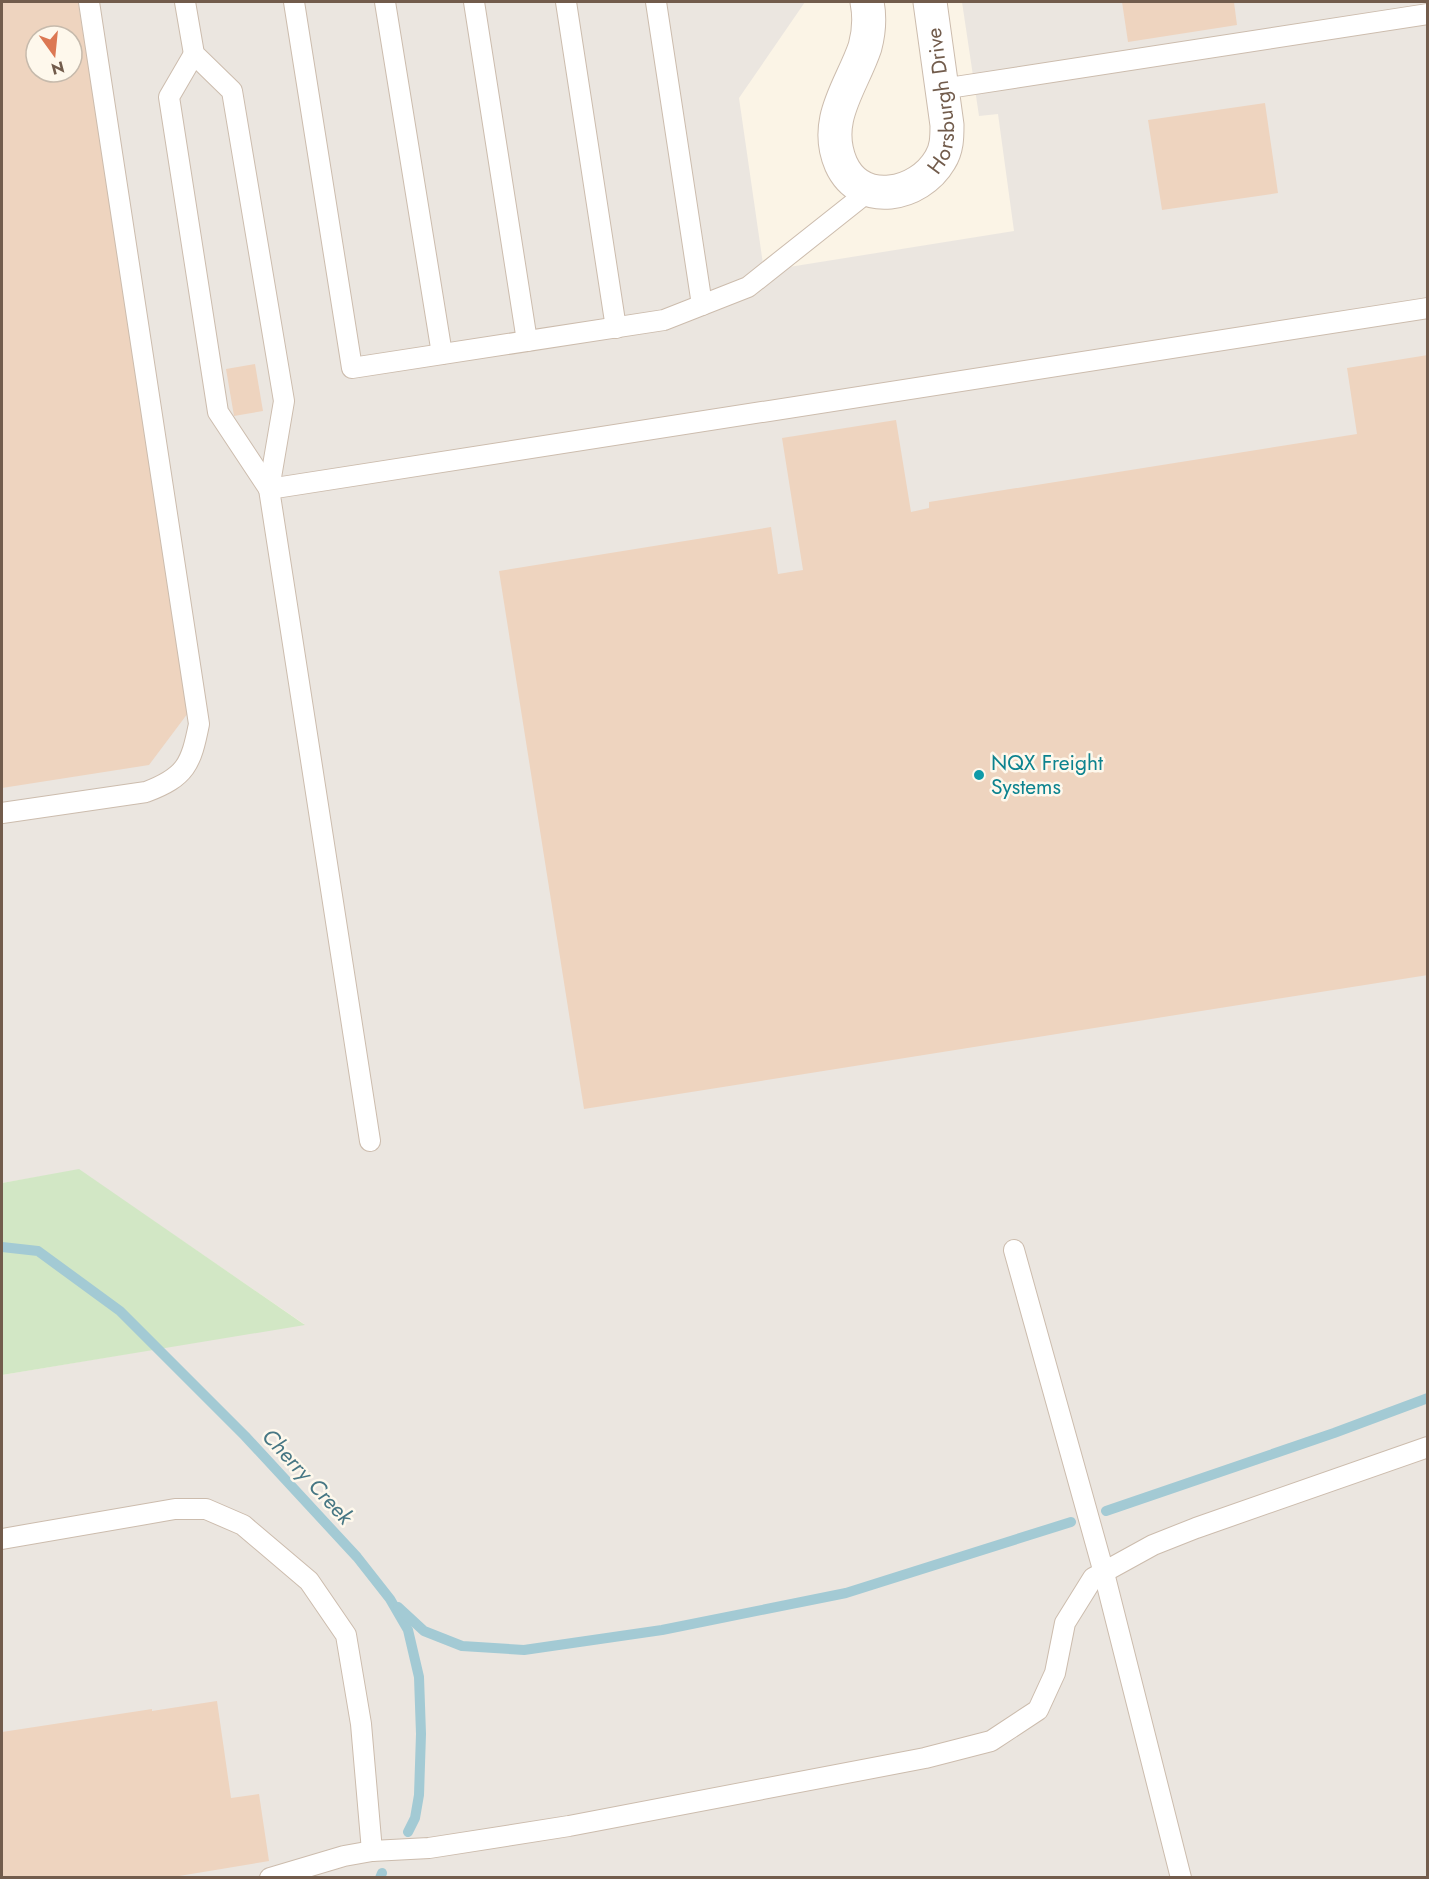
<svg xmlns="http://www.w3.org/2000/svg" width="1429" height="1879" font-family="Jost,sans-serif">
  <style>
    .industrial { fill: #ebe6e0; fill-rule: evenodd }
    .green { fill: #d2e7c5 }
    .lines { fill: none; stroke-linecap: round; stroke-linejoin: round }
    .stream { stroke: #a3cad4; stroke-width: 10 }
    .building { fill: #eed4bf; fill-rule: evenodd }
    .service-casing { stroke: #ccbcad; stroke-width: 22 }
    .minor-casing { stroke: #ccbcad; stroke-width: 35 }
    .service { stroke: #fff; stroke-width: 20 }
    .minor { stroke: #fff; stroke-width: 33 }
    .culture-dot { fill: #0f9aa8; stroke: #fef8ec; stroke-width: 2 }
    .labels { text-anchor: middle; stroke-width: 5; stroke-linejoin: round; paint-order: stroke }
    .street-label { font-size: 21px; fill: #725c4c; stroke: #fef8ec }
    .culture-label { font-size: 21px; fill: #0d838f; stroke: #fef8ec; text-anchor: start }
    .water-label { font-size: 22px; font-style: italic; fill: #477784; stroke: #fef8ec }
  </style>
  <rect width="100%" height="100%" fill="#fbf4e6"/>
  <!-- industrial -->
  <path class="industrial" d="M 2,2 L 805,2 L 739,98 L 764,271 L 1014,231 L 998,114 L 979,116 L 962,2 L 1427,2 L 1427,1877 L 2,1877 L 2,1375 L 304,1324 L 79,1170 L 2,1183 ZM 36,36 L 72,36 L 72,72 L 36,72 Z"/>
  <!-- green -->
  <path class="green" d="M 79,1169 L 305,1325 L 2,1375 L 2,1183 Z"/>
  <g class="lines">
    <!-- stream -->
    <g class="stream">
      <path d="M 2,1247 L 38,1251 L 120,1311 L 245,1436 L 357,1557 L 390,1599 L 408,1630 L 419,1677 L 421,1734 L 419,1795 L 415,1818 L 408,1832"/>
      <path d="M 1106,1511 L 1334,1433 L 1428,1398"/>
      <path d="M 398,1607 L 424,1631 L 462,1646 L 524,1650 L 662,1630 L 846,1593 L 1071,1522"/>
      <path d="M 380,1878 L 382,1873"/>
    </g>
  </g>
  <!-- building -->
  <g class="building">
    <path d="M 2,2 L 78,2 L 191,709 L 149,765 L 2,788 ZM 36,36 L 72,36 L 72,72 L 36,72 Z"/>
    <path d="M 1122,2 L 1234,2 L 1237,25 L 1128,42 Z"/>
    <path d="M 1265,103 L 1278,193 L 1162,210 L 1148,120 Z"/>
    <path d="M 1428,355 L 1428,975 L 584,1109 L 499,571 L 771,527 L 778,574 L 803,570 L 782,438 L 896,420 L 911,512 L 929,508 L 929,502 L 1357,434 L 1347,368 Z"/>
    <path d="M 255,364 L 263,411 L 234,416 L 226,369 Z"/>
    <path d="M 217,1701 L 231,1798 L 259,1794 L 269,1861 L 167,1878 L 2,1878 L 2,1732 L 152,1709 L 152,1711 Z"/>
  </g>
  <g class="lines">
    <defs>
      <g id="service">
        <path d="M 185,2 L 194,54 L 232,91 L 284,401 L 269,489"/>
        <path d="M 294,2 L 352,368 L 664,320 L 748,287 L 869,191"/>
        <path d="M 385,2 L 442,354"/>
        <path d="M 474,2 L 527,341"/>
        <path d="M 566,2 L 616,328"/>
        <path d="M 656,2 L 702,305"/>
        <path d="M 194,54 L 169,97 L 218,412 L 269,489"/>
        <path d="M 942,89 L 1428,14"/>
        <path d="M 2,813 L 146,792 C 186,777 191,764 199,724 L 89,2"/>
        <path d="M 370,1141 L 269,489 L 1428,308"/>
        <path d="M 1014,1250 L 1104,1573 L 1181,1878"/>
        <path d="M 2,1539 L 175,1509 L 206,1509 L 243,1525 L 309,1581 L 346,1635 L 361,1724 L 372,1851"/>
        <path d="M 270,1878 L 344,1856 L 372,1851 L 429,1848 L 569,1826 L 925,1758 L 991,1741 L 1038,1710 L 1055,1673 L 1065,1623 L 1093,1578 L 1153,1545 L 1196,1528 L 1428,1447"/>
      </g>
      <g id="minor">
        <path id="s1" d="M 867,2 C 870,17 869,32 865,47 C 852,86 822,120 841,164 C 861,208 919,196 940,160 C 947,149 947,137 947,125 L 930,2"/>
      </g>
    </defs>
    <!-- service casing -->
    <use href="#service" class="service-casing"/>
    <!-- minor casing -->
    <use href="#minor" class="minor-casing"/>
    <!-- service -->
    <use href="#service" class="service"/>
    <!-- minor -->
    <use href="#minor" class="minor"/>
  </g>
  <!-- markers -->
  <circle class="culture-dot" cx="979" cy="775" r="6"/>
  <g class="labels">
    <!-- street labels -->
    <g class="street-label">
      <text dy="7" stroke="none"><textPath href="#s1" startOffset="351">Horsburgh Drive</textPath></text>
    </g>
    <!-- culture labels -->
    <g class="culture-label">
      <text x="991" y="770">NQX Freight<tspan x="991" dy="24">Systems</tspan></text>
    </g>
    <!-- water labels -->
    <g class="water-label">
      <text transform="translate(308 1476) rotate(47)" y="8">Cherry Creek</text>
    </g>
  </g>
  <!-- border -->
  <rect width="1429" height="1879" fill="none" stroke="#725c4c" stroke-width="6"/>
  <!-- north arrow -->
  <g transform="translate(54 54) rotate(165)"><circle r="28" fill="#fef8ec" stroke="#c6baac" stroke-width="1.5"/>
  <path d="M0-4.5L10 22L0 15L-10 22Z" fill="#dc7853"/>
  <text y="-9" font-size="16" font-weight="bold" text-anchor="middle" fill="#725c4c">N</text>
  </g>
</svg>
